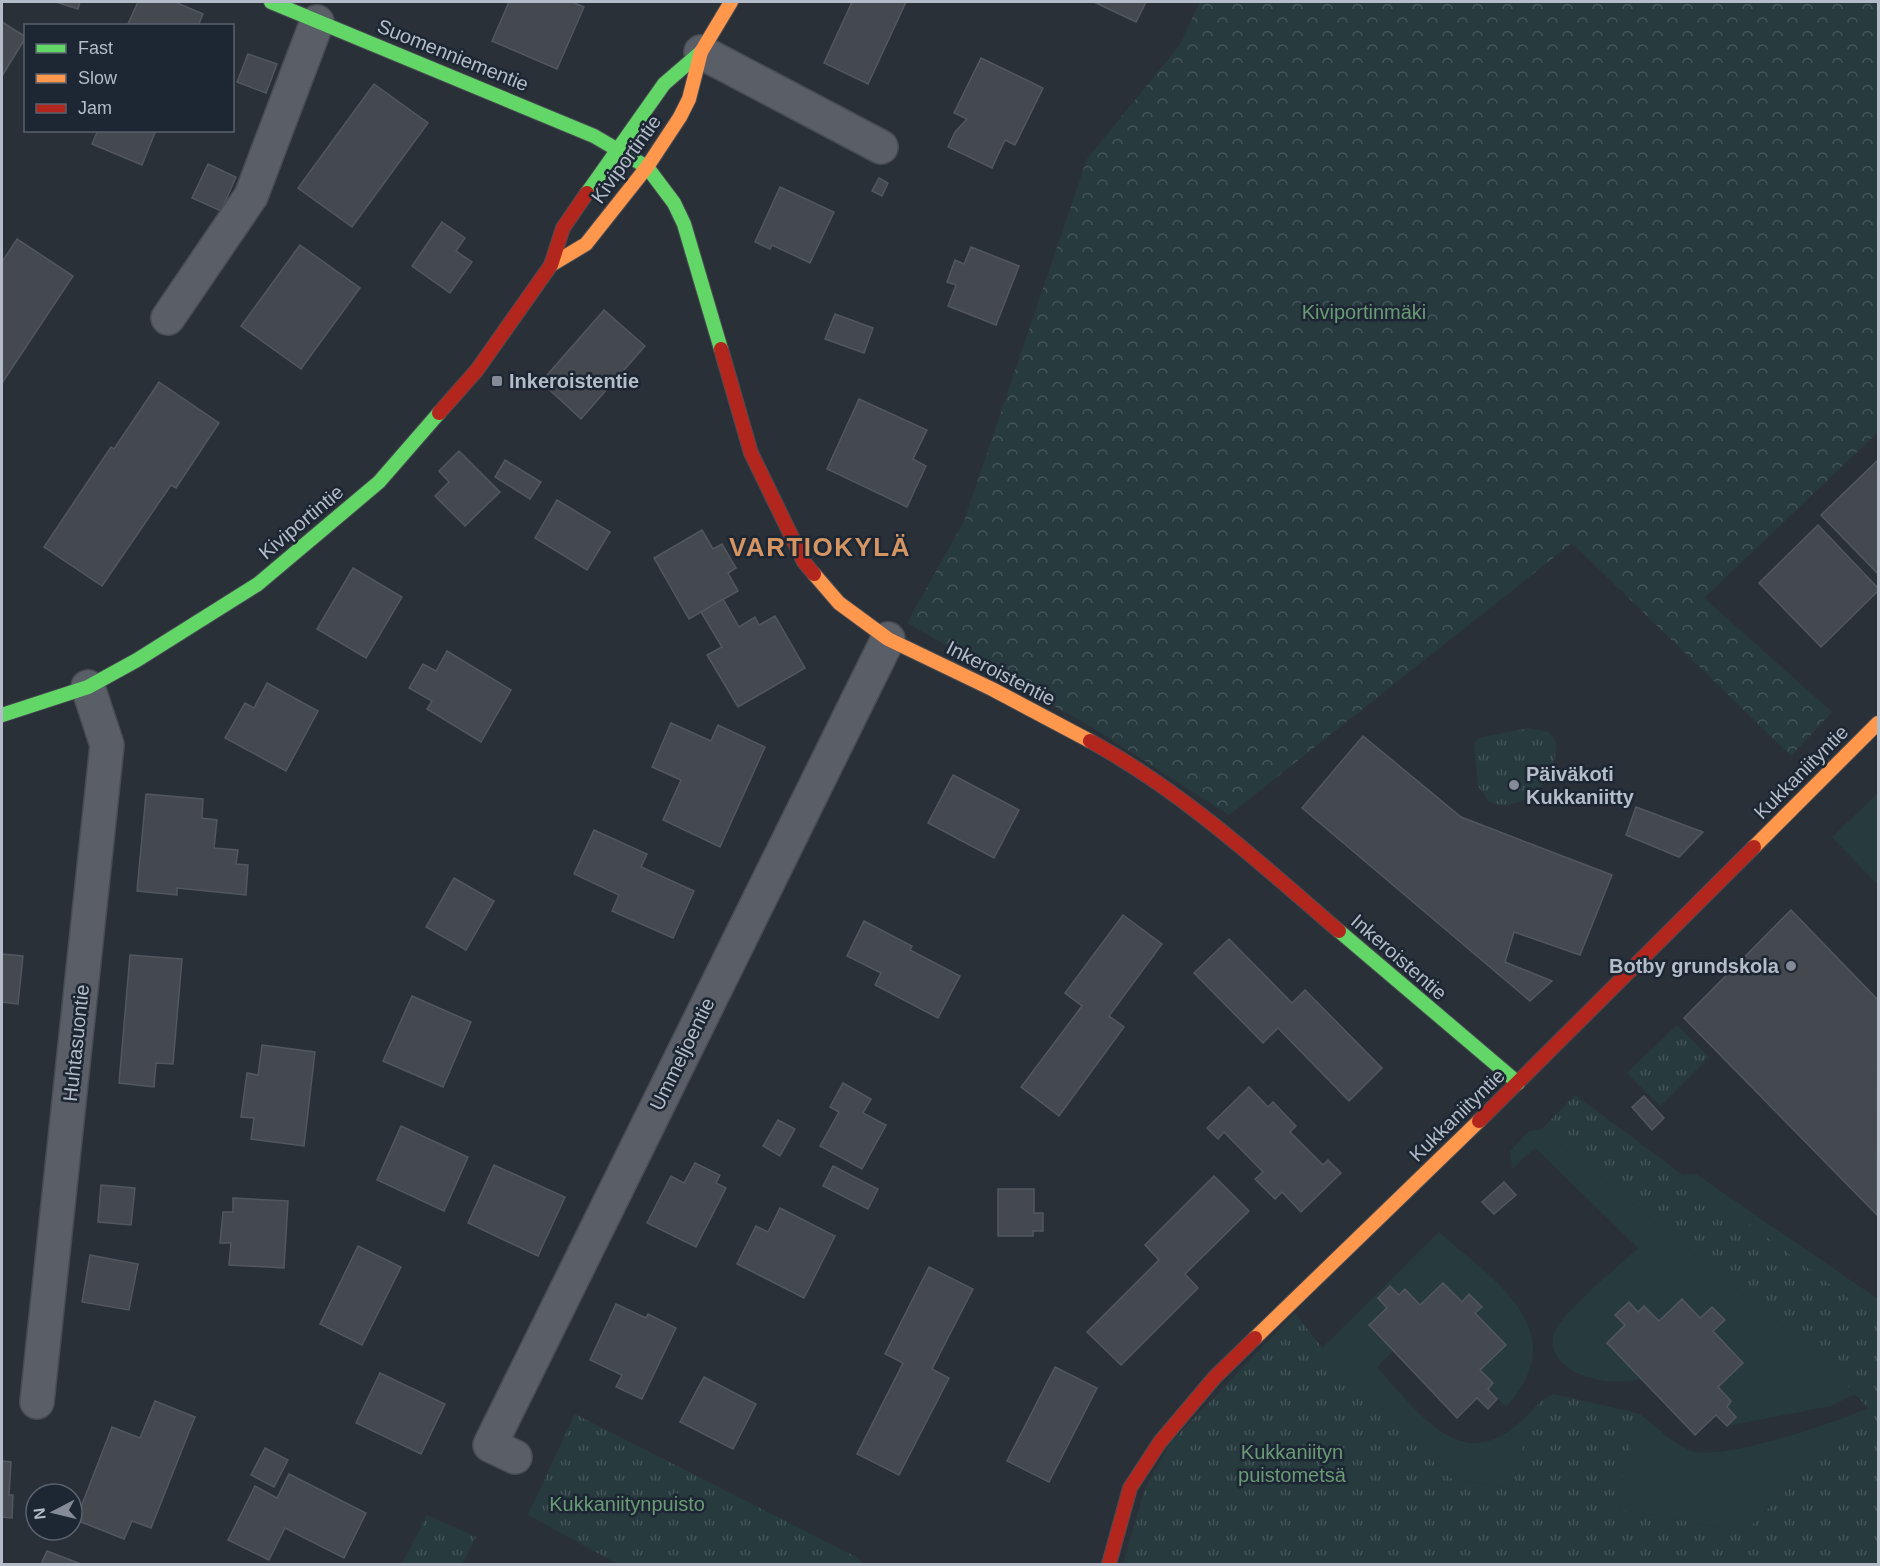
<svg xmlns="http://www.w3.org/2000/svg" width="1880" height="1566" font-family="Helvetica,sans-serif">
  <style>
    .green { fill: #273a3e }
    .forest { fill: url(#forest-crowns) }
    .park { fill: url(#park-tufts) }
    .building { fill: #444950; stroke: #52575f; stroke-width: 1.5 }
    .lines { fill: none; stroke-linecap: round; stroke-linejoin: round }
    .street-casing { stroke: #484c53; stroke-width: 36 }
    .fast-casing { stroke: #484c53; stroke-width: 16 }
    .slow-casing { stroke: #484c53; stroke-width: 16 }
    .jam-casing { stroke: #484c53; stroke-width: 16 }
    .street { stroke: #5a5e66; stroke-width: 33 }
    .fast { stroke: #63d668; stroke-width: 14 }
    .slow { stroke: #ff974d; stroke-width: 14 }
    .jam { stroke: #b3261e; stroke-width: 14 }
    .poi-dot { fill: #848b96; stroke: #1d2633; stroke-width: 2 }
    .labels { text-anchor: middle; stroke-width: 5; stroke-linejoin: round; paint-order: stroke }
    .street-label { font-size: 20px; fill: #b4bcc9; stroke: #1d2633 }
    .park-label { font-size: 20px; fill: #6b9a76; stroke: #1d2633 }
    .poi-label { font-size: 20px; font-weight: bold; fill: #b4bcc9; stroke: #1d2633; text-anchor: start }
    .district-label { font-size: 26px; font-weight: bold; letter-spacing: 1.5px; fill: #d59563; stroke: #1d2633 }
  </style>
  <defs>
    <pattern id="forest-crowns" width="20" height="18" patternUnits="userSpaceOnUse" patternTransform="scale(1.5)"><rect width="20" height="18" fill="#273a3e"/><path d="M2 6a3 3 0 1 1 6 0M12 15a3 3 0 1 1 6 0" fill="none" stroke="#445559"/></pattern>
    <pattern id="park-tufts" width="24" height="20" patternUnits="userSpaceOnUse" patternTransform="scale(1.5)"><rect width="24" height="20" fill="#273a3e"/><path d="M3 7l-1-3M5 7V3M7 7l1-3M15 17l-1-3M17 17v-4M19 17l1-3" fill="none" stroke="#445559"/></pattern>
  </defs>
  <rect width="100%" height="100%" fill="#2a3038"/>
  <!-- green -->
  <g class="green">
    <path d="M 1878,793 L 1878,885 L 1832,837 Z"/>
    <path d="M 1542,1129 L 1818,1355 L 1855,1394 L 1831,1406 L 1727,1426 L 1736,1417 L 1727,1407 L 1731,1401 L 1718,1387 L 1743,1363 L 1713,1331 L 1724,1320 L 1700,1318 L 1682,1299 L 1659,1321 L 1645,1306 L 1638,1312 L 1629,1302 L 1616,1315 L 1625,1325 L 1642,1379 C 1618,1383 1592,1383 1570,1369 C 1559,1362 1548,1349 1554,1334 C 1562,1311 1618,1267 1638,1248 L 1535,1148 L 1512,1169 L 1510,1151 L 1529,1131 Z"/>
    <path d="M 1696,1174 L 1878,1299 L 1878,1341 L 1674,1175 Z"/>
    <path d="M 1439,1232 C 1494,1281 1576,1330 1506,1407 C 1474,1376 1479,1355 1475,1313 L 1482,1307 L 1469,1295 L 1462,1302 L 1443,1283 L 1420,1305 L 1406,1290 L 1399,1295 L 1390,1286 L 1378,1297 L 1387,1308 L 1369,1325 L 1393,1351 L 1377,1367 C 1425,1420 1467,1484 1534,1408 L 1511,1489 L 1450,1478 L 1322,1348 Z"/>
    <path d="M 1868,1408 L 1745,1532 L 1614,1508 L 1640,1414 C 1655,1426 1672,1442 1689,1450 C 1718,1463 1837,1422 1868,1408 Z"/>
  </g>
  <!-- forest -->
  <path class="forest" d="M 1200,2 L 1878,2 L 1878,432 L 1704,598 L 1832,712 L 1791,756 L 1572,543 L 1229,815 L 1095,729 L 907,623 L 964,521 L 1087,159 L 1179,46 Z"/>
  <!-- park -->
  <g class="park">
    <path d="M 1529,728 L 1549,732 L 1556,743 C 1558,778 1526,815 1489,802 L 1478,786 L 1474,743 L 1479,738 Z"/>
    <path d="M 1677,1025 L 1709,1057 L 1660,1106 L 1627,1073 Z"/>
    <path d="M 1575,1095 L 1878,1320 L 1878,1564 L 1123,1564 L 1144,1491 L 1170,1443 L 1295,1313 L 1322,1348 L 1450,1478 L 1511,1489 L 1534,1408 L 1545,1398 L 1554,1394 L 1640,1414 L 1614,1508 L 1745,1532 L 1868,1408 L 1818,1355 L 1542,1129 Z"/>
    <path d="M 575,1414 L 858,1558 L 863,1564 L 618,1564 L 528,1515 Z"/>
    <path d="M 427,1515 L 476,1537 L 462,1564 L 402,1564 Z"/>
  </g>
  <!-- building -->
  <g class="building">
    <path d="M 56,2 L 80,2 L 78,9 Z"/>
    <path d="M 138,2 L 175,2 L 203,14 L 198,26 L 127,26 Z"/>
    <path d="M 509,2 L 572,2 L 584,7 L 557,69 L 492,41 Z"/>
    <path d="M 852,2 L 906,2 L 868,84 L 824,63 Z"/>
    <path d="M 1094,2 L 1146,2 L 1136,22 Z"/>
    <path d="M 2,22 L 26,37 L 2,76 Z"/>
    <path d="M 248,54 L 277,64 L 266,93 L 237,82 Z"/>
    <path d="M 981,58 L 1043,88 L 1015,145 L 1005,140 L 992,168 L 948,147 L 955,132 L 967,119 L 954,113 Z"/>
    <path d="M 374,84 L 428,123 L 352,227 L 298,188 Z"/>
    <path d="M 98,130 L 156,130 L 142,165 L 92,144 Z"/>
    <path d="M 208,164 L 236,177 L 221,211 L 192,198 Z"/>
    <path d="M 879,178 L 888,183 L 882,196 L 872,191 Z"/>
    <path d="M 780,187 L 834,212 L 810,263 L 772,245 L 770,249 L 755,242 Z"/>
    <path d="M 442,222 L 465,238 L 456,251 L 472,262 L 450,293 L 412,266 Z"/>
    <path d="M 17,239 L 73,276 L 2,383 L 2,262 Z"/>
    <path d="M 300,245 L 360,288 L 301,369 L 241,326 Z"/>
    <path d="M 971,247 L 1019,266 L 996,325 L 948,306 L 956,285 L 947,282 L 955,260 L 964,264 Z"/>
    <path d="M 604,310 L 645,346 L 581,419 L 541,382 Z"/>
    <path d="M 835,314 L 873,328 L 864,353 L 825,339 Z"/>
    <path d="M 159,382 L 219,423 L 176,488 L 171,485 L 102,586 L 44,547 L 111,447 L 114,449 Z"/>
    <path d="M 859,399 L 927,430 L 913,459 L 926,466 L 907,507 L 827,469 Z"/>
    <path d="M 459,451 L 500,492 L 465,526 L 435,496 L 449,482 L 439,471 Z"/>
    <path d="M 505,460 L 541,482 L 530,499 L 495,477 Z"/>
    <path d="M 1878,460 L 1878,574 L 1821,515 Z"/>
    <path d="M 557,500 L 610,532 L 587,570 L 535,538 Z"/>
    <path d="M 1818,525 L 1878,588 L 1878,591 L 1821,647 L 1759,583 Z"/>
    <path d="M 702,530 L 713,549 L 722,544 L 736,568 L 728,573 L 738,591 L 689,619 L 654,558 Z"/>
    <path d="M 353,568 L 402,597 L 366,658 L 317,629 Z"/>
    <path d="M 723,599 L 739,627 L 755,617 L 759,625 L 775,616 L 805,668 L 738,707 L 707,655 L 722,647 L 701,612 Z"/>
    <path d="M 447,651 L 511,690 L 481,742 L 427,709 L 432,701 L 409,688 L 423,664 L 436,671 Z"/>
    <path d="M 267,683 L 318,711 L 286,771 L 225,738 L 245,703 L 254,708 Z"/>
    <path d="M 671,723 L 711,741 L 718,725 L 765,747 L 720,847 L 663,820 L 681,780 L 652,767 Z"/>
    <path d="M 1363,736 L 1461,817 L 1612,875 L 1580,955 L 1514,932 L 1505,962 L 1552,981 L 1530,1001 L 1302,808 Z"/>
    <path d="M 953,775 L 1019,810 L 994,858 L 928,823 Z"/>
    <path d="M 146,794 L 203,799 L 202,818 L 217,820 L 214,848 L 238,850 L 236,864 L 248,865 L 246,895 L 177,888 L 177,895 L 137,891 Z"/>
    <path d="M 1636,807 L 1703,832 L 1679,857 L 1626,835 Z"/>
    <path d="M 594,830 L 647,854 L 641,867 L 694,891 L 673,938 L 612,911 L 619,895 L 574,874 Z"/>
    <path d="M 454,878 L 494,901 L 466,950 L 426,927 Z"/>
    <path d="M 1791,910 L 1878,1000 L 1877,1215 L 1684,1018 Z"/>
    <path d="M 1123,915 L 1162,944 L 1109,1016 L 1124,1027 L 1059,1116 L 1021,1087 L 1082,1006 L 1065,993 Z"/>
    <path d="M 864,921 L 912,946 L 910,950 L 960,976 L 938,1018 L 875,985 L 881,973 L 847,956 Z"/>
    <path d="M 1229,939 L 1292,1003 L 1305,990 L 1382,1068 L 1349,1101 L 1278,1028 L 1263,1043 L 1194,973 Z"/>
    <path d="M 2,954 L 23,956 L 18,1004 L 2,1002 Z"/>
    <path d="M 130,955 L 182,959 L 173,1064 L 156,1063 L 154,1087 L 119,1083 Z"/>
    <path d="M 412,996 L 471,1022 L 443,1087 L 383,1061 Z"/>
    <path d="M 262,1045 L 315,1052 L 304,1146 L 251,1139 L 254,1118 L 241,1117 L 247,1073 L 258,1075 Z"/>
    <path d="M 843,1083 L 871,1099 L 863,1113 L 886,1125 L 862,1169 L 820,1146 L 839,1112 L 830,1107 Z"/>
    <path d="M 1249,1087 L 1268,1107 L 1273,1102 L 1296,1126 L 1290,1132 L 1323,1165 L 1328,1160 L 1341,1173 L 1301,1212 L 1282,1192 L 1275,1199 L 1255,1179 L 1263,1172 L 1224,1132 L 1218,1139 L 1207,1128 Z"/>
    <path d="M 1644,1096 L 1664,1118 L 1652,1130 L 1632,1107 Z"/>
    <path d="M 778,1120 L 795,1129 L 780,1156 L 763,1146 Z"/>
    <path d="M 401,1126 L 468,1157 L 444,1211 L 377,1180 Z"/>
    <path d="M 695,1163 L 720,1175 L 716,1183 L 726,1188 L 696,1247 L 647,1223 L 671,1176 L 684,1183 Z"/>
    <path d="M 494,1165 L 565,1197 L 538,1256 L 468,1223 Z"/>
    <path d="M 833,1166 L 878,1189 L 868,1209 L 823,1186 Z"/>
    <path d="M 1214,1176 L 1249,1211 L 1185,1274 L 1198,1288 L 1121,1365 L 1087,1332 L 1159,1260 L 1145,1245 Z"/>
    <path d="M 1504,1182 L 1516,1195 L 1494,1214 L 1482,1202 Z"/>
    <path d="M 101,1185 L 135,1188 L 131,1225 L 98,1222 Z"/>
    <path d="M 998,1189 L 1034,1189 L 1034,1213 L 1043,1213 L 1043,1231 L 1033,1231 L 1033,1236 L 998,1236 Z"/>
    <path d="M 233,1198 L 288,1201 L 284,1268 L 229,1265 L 231,1243 L 220,1243 L 223,1212 L 233,1212 Z"/>
    <path d="M 780,1208 L 835,1236 L 804,1298 L 737,1264 L 756,1226 L 768,1232 Z"/>
    <path d="M 358,1246 L 401,1267 L 362,1345 L 320,1324 Z"/>
    <path d="M 90,1255 L 138,1264 L 129,1310 L 82,1302 Z"/>
    <path d="M 929,1267 L 973,1289 L 932,1369 L 949,1378 L 899,1475 L 857,1454 L 903,1363 L 885,1354 Z"/>
    <path d="M 1443,1283 L 1462,1302 L 1469,1294 L 1482,1307 L 1475,1313 L 1506,1345 L 1480,1370 L 1493,1383 L 1488,1389 L 1497,1399 L 1488,1409 L 1477,1398 L 1457,1418 L 1369,1325 L 1387,1308 L 1378,1298 L 1390,1286 L 1399,1295 L 1405,1289 L 1420,1305 Z"/>
    <path d="M 1682,1299 L 1700,1318 L 1712,1307 L 1725,1320 L 1713,1331 L 1743,1363 L 1718,1387 L 1731,1401 L 1727,1407 L 1736,1417 L 1727,1426 L 1716,1415 L 1695,1435 L 1607,1343 L 1625,1325 L 1615,1315 L 1629,1302 L 1638,1312 L 1644,1306 L 1659,1321 Z"/>
    <path d="M 616,1304 L 646,1318 L 648,1314 L 676,1328 L 642,1399 L 616,1387 L 622,1375 L 590,1360 Z"/>
    <path d="M 1055,1367 L 1097,1388 L 1049,1482 L 1007,1461 Z"/>
    <path d="M 380,1373 L 445,1404 L 421,1454 L 356,1423 Z"/>
    <path d="M 704,1377 L 756,1404 L 733,1449 L 680,1422 Z"/>
    <path d="M 155,1401 L 195,1417 L 151,1528 L 132,1521 L 124,1539 L 76,1520 L 112,1427 L 140,1438 Z"/>
    <path d="M 265,1448 L 288,1460 L 274,1487 L 251,1475 Z"/>
    <path d="M 2,1461 L 11,1462 L 9,1495 L 13,1495 L 12,1518 L 2,1517 Z"/>
    <path d="M 289,1474 L 366,1513 L 344,1558 L 285,1528 L 269,1560 L 228,1540 L 255,1486 L 277,1498 Z"/>
    <path d="M 47,1551 L 81,1564 L 41,1564 Z"/>
  </g>
  <g class="lines">
    <defs>
      <g id="street">
        <path d="M 701,52 L 881,147"/>
        <path d="M 168,318 L 251,196 L 317,22"/>
        <path d="M 37,1402 L 107,745 L 88,687"/>
        <path d="M 515,1457 L 490,1445 L 888,639"/>
      </g>
      <g id="fast">
        <path d="M 271,2 L 594,136 L 647,167 L 674,203 L 684,224 L 721,349"/>
        <path d="M 587,193 L 664,84 L 701,52"/>
        <path d="M 2,715 L 88,687 L 137,660 L 258,584 L 379,482 L 439,413"/>
        <path d="M 1339,931 L 1518,1083"/>
      </g>
      <g id="slow">
        <path d="M 551,265 L 586,244 L 647,167 L 680,117 L 689,99 L 701,52 L 731,2"/>
        <path d="M 814,574 L 839,603 L 888,639 L 992,689 L 1090,741"/>
        <path d="M 1754,847 L 1878,723"/>
        <path d="M 1255,1338 L 1479,1121"/>
      </g>
      <g id="jam">
        <path d="M 721,349 L 751,453 L 804,562 L 814,574"/>
        <path d="M 439,413 L 477,370 L 551,265 L 563,228 L 587,193"/>
        <path d="M 1090,741 C 1182,791 1260,863 1339,931"/>
        <path d="M 1479,1121 L 1754,847"/>
        <path d="M 1109,1564 L 1130,1488 L 1160,1442 L 1215,1377 L 1255,1338"/>
      </g>
    </defs>
    <!-- street casing -->
    <use href="#street" class="street-casing"/>
    <!-- fast casing -->
    <use href="#fast" class="fast-casing"/>
    <!-- slow casing -->
    <use href="#slow" class="slow-casing"/>
    <!-- jam casing -->
    <use href="#jam" class="jam-casing"/>
    <!-- street -->
    <use href="#street" class="street"/>
    <!-- fast -->
    <use href="#fast" class="fast"/>
    <!-- slow -->
    <use href="#slow" class="slow"/>
    <!-- jam -->
    <use href="#jam" class="jam"/>
  </g>
  <!-- markers -->
  <g class="poi-dot">
    <rect x="491" y="375" width="12" height="12" rx="3"/>
    <circle cx="1514" cy="785" r="6"/>
    <circle cx="1791" cy="966" r="6"/>
  </g>
  <g class="labels">
    <!-- street labels -->
    <g class="street-label">
      <text transform="translate(453 55) rotate(22)" y="7">Suomenniementie</text>
      <text transform="translate(626 159) rotate(-54)" y="7">Kiviportintie</text>
      <text transform="translate(301 522) rotate(-40)" y="7">Kiviportintie</text>
      <text transform="translate(1001 673) rotate(27)" y="7">Inkeroistentie</text>
      <text transform="translate(1801 772) rotate(-45)" y="7">Kukkaniityntie</text>
      <text transform="translate(1399 957) rotate(41)" y="7">Inkeroistentie</text>
      <text transform="translate(76 1043) rotate(-84)" y="7">Huhtasuontie</text>
      <text transform="translate(682 1054) rotate(-64)" y="7">Ummeljoentie</text>
      <text transform="translate(1457 1115) rotate(-44)" y="7">Kukkaniityntie</text>
    </g>
    <!-- park labels -->
    <g class="park-label">
      <text x="1364" y="319">Kiviportinmäki</text>
      <text x="1292" y="1459">Kukkaniityn<tspan x="1292" dy="23">puistometsä</tspan></text>
      <text x="627" y="1511">Kukkaniitynpuisto</text>
    </g>
    <!-- poi labels -->
    <g class="poi-label">
      <text x="509" y="388">Inkeroistentie</text>
      <text x="1526" y="781">Päiväkoti<tspan x="1526" dy="23">Kukkaniitty</tspan></text>
      <text x="1779" y="973" text-anchor="end">Botby grundskola</text>
    </g>
    <!-- district labels -->
    <g class="district-label">
      <text x="820" y="556">VARTIOKYLÄ</text>
    </g>
  </g>
  <!-- border -->
  <rect width="1880" height="1566" fill="none" stroke="#b4bcc9" stroke-width="6"/>
  <!-- legend -->
  <rect x="24" y="24" width="210" height="108" fill="#1d2633" stroke="#59626f" stroke-width="1.5"/>
  <rect x="36" y="44" width="30" height="9" fill="#63d668" stroke="#59626f" stroke-width="1.5"/>
  <text x="78" y="54" font-size="18" fill="#b4bcc9">Fast</text>
  <rect x="36" y="74" width="30" height="9" fill="#ff974d" stroke="#59626f" stroke-width="1.5"/>
  <text x="78" y="84" font-size="18" fill="#b4bcc9">Slow</text>
  <rect x="36" y="104" width="30" height="9" fill="#b3261e" stroke="#59626f" stroke-width="1.5"/>
  <text x="78" y="114" font-size="18" fill="#b4bcc9">Jam</text>
  <!-- north arrow -->
  <g transform="translate(54 1512) rotate(263)"><circle r="28" fill="#1d2633" stroke="#59626f" stroke-width="1.5"/>
  <path d="M0-4.5L10 22L0 15L-10 22Z" fill="#848b96"/>
  <text y="-9" font-size="16" font-weight="bold" text-anchor="middle" fill="#b4bcc9">N</text>
  </g>
</svg>
